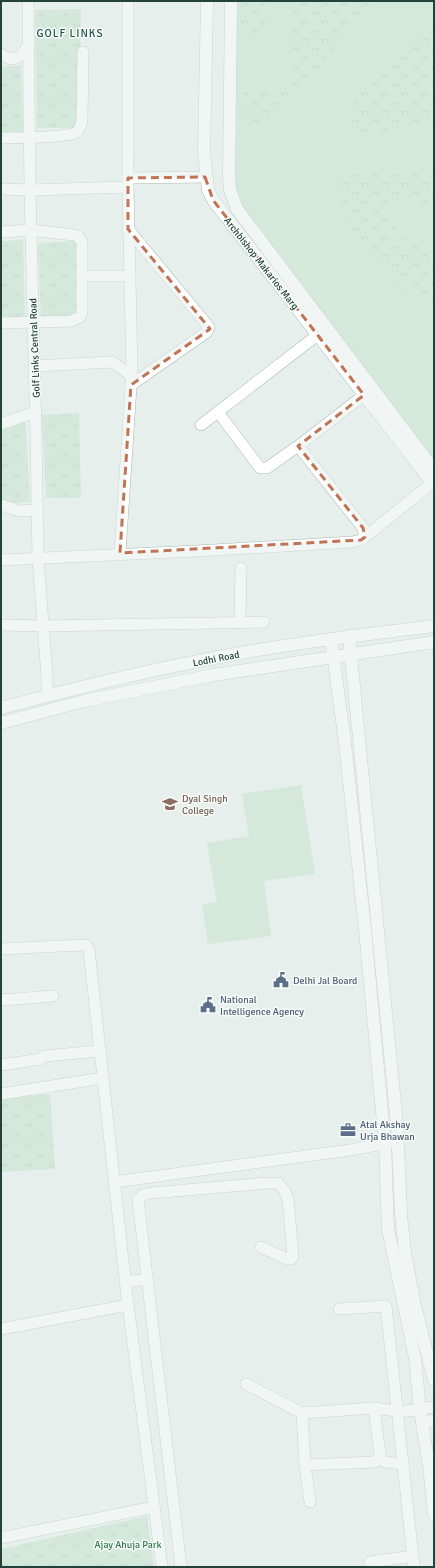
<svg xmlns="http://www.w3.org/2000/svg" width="435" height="1568" font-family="Signika,sans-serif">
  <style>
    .grass { fill: #bfe0c8 }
    .forest { fill: url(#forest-crowns) }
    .park { fill: url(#park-tufts) }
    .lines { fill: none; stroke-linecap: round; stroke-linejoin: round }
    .minor-casing { stroke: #a8b8b2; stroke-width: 12 }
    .tertiary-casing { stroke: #a8b8b2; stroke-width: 13 }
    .secondary-casing { stroke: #a4bbb3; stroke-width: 13 }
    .minor { stroke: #fff; stroke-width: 11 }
    .tertiary { stroke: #fff; stroke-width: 12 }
    .secondary { stroke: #fff; stroke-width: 12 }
    .marked { fill: none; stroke: #c07456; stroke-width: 3; stroke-dasharray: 8 5; stroke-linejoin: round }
    .labels { text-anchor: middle; stroke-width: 3; stroke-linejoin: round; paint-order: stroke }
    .street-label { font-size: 10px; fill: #24423a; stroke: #f7fbf9 }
    .education-label { font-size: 10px; fill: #785e54; stroke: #f7fbf9; text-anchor: start }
    .service-label { font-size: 10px; fill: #4e5e75; stroke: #f7fbf9; text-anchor: start }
    .park-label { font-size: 10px; fill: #2d7a4b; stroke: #f7fbf9 }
    .neighbourhood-label { font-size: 11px; letter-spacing: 1px; fill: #1f5548; stroke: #f7fbf9 }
  </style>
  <defs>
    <pattern id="forest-crowns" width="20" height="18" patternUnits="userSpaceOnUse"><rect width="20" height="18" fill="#bfe0c8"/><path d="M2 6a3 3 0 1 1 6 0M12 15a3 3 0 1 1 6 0" fill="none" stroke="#a4c1ad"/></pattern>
    <pattern id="park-tufts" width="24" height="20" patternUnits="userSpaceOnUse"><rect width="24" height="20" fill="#bfe0c8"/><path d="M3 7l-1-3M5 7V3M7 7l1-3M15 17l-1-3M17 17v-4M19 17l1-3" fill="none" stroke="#a4c1ad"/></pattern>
  </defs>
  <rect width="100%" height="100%" fill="#e6efeb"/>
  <!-- grass -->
  <g class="grass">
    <path d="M 237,1 L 434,1 L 434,460 L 243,211 L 238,196 L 232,174 Z"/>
    <path d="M 301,785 L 315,874 L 264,881 L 271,936 L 208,944 L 202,904 L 217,902 L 207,843 L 249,836 L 242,794 Z"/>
  </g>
  <!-- forest -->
  <g class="forest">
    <path d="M 239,1 L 265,1 L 266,6 L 260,10 L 260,16 L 266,21 L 266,26 C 253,35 252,43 238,33 Z"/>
    <path d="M 300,1 L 372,1 L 310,79 L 255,132 C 246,119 245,103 241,87 L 260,92 L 281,94 L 291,87 C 296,65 286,41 291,18 C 292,12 297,6 300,1 Z"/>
    <path d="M 434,23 L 434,121 C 412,131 387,129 364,136 C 356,131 348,121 350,111 C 353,95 371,85 381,74 C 387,67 392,59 398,52 C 403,48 409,46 413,42 C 420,36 426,28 434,23 Z"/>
    <path d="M 376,167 L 413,171 L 434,169 L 434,210 L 426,211 L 417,200 L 400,196 L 388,199 L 390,216 L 398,232 L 409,242 L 423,245 L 434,256 L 434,313 L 429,306 L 404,290 L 358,244 L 342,208 L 340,185 L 344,174 L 359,168 Z"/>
  </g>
  <!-- park -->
  <g class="park">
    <path d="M 81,9 L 79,128 L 37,128 L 35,10 Z"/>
    <path d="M 21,65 L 23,133 L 1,134 L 1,67 Z"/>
    <path d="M 23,240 L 25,317 L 1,318 L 1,241 Z"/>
    <path d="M 77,241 L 79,315 L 41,318 L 38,243 Z"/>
    <path d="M 79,413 L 81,498 L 46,498 L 42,415 Z"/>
    <path d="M 25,419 L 30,502 L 1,504 L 1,420 Z"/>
    <path d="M 50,1094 L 55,1169 L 2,1172 L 1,1099 Z"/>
    <path d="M 147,1516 L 154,1567 L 1,1567 L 1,1549 Z"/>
  </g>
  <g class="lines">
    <defs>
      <g id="minor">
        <path d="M 28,1 L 30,190 L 36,435 L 38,558 L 47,676 L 47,696"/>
        <path d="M 1,54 C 14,64 20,57 28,46"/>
        <path d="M 1,138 C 16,138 66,138 77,132 C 80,129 81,125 82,121 L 83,52"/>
        <path d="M 128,178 L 205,177"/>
        <path d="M 1,189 L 30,190 L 128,187"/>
        <path d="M 128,229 L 209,327 L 207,332 L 131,385"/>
        <path d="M 1,232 L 31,230 L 74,235 L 78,236 L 82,242 L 82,313 L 80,317 L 71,321 L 1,323"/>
        <path d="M 82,276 L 130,276"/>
        <path d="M 34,366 L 112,362 L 131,375"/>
        <path d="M 1,424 L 36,412"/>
        <path d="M 201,425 L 324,330"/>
        <path d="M 297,447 L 364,395"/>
        <path d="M 1,505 L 20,511 L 36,510"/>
        <path d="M 365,537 L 432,483"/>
        <path d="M 120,553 L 132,371 L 128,187 L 128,1"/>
        <path d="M 1,560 L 197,551 L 352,542 L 361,540 L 365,537 L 363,528 L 299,447 L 295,448 L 267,468 L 260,468 L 218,412"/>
        <path d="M 240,623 L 241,568"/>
        <path d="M 1,625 L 42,626 L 264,622"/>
        <path d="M 1,949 L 82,945 L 86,945 L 89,950 L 127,1297 L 162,1567"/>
        <path d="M 1,1000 L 53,996"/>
        <path d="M 1,1065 L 41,1059 L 44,1056 L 100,1051"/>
        <path d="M 1,1094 L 103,1078"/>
        <path d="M 114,1182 L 350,1150 L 398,1141"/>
        <path d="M 126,1282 L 147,1279"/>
        <path d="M 339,1309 L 386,1306 L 414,1567"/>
        <path d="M 1,1329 L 128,1305"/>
        <path d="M 246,1384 L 302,1413 L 374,1408 L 396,1411 L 407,1411 L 434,1407"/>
        <path d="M 302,1413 L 305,1465 L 374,1462 L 380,1458 L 380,1454 L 374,1408"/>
        <path d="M 380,1458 L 385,1462 L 403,1464"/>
        <path d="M 305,1465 L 310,1502"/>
        <path d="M 1,1538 L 154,1507"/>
        <path d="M 370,1562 L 413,1556"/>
        <path d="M 181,1567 L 138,1200 L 143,1195 L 151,1193 L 267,1183 L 278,1183 L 284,1190 L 288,1199 L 293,1256 L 291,1259 L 287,1259 L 261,1247"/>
      </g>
      <g id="tertiary">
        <path d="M 207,1 L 204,153 L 208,190 L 213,200 L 434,485"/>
        <path d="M 231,1 L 229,176 L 230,190 L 237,209 L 434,470"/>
        <path d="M 349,636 L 397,1125 L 401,1214 L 405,1253 L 415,1306 L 434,1380"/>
        <path d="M 331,639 L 345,743 L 365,929 L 385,1144 L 388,1229 L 415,1358 L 420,1410 L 429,1465 L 434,1515"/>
        <path d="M 422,1422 L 434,1421"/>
      </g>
      <g id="secondary">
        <path d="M 1,708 C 71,689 142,672 213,658 C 286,644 360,635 434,626"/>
        <path d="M 1,723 L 84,701 L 213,675 L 434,642"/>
      </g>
    </defs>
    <!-- minor casing -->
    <use href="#minor" class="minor-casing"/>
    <!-- tertiary casing -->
    <use href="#tertiary" class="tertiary-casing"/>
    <!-- secondary casing -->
    <use href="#secondary" class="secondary-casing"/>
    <!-- minor -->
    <use href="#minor" class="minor"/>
    <!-- tertiary -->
    <use href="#tertiary" class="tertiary"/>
    <!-- secondary -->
    <use href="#secondary" class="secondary"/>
  </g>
  <!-- marked area -->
  <path d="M0 0H435V1568H0ZM 205,177 L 213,200 L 364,395 L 298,446 L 363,528 L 365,537 L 361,540 L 120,553 L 131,385 L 210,329 L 128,229 L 128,178 Z" fill="#e6efeb" fill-opacity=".55" fill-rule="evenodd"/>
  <path class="marked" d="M 205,177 L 213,200 L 364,395 L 298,446 L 363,528 L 365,537 L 361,540 L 120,553 L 131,385 L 210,329 L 128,229 L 128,178 Z"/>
  <!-- icons -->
  <defs>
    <symbol id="university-bare" viewBox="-9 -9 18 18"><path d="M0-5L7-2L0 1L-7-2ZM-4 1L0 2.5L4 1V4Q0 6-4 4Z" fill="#8d6e63" stroke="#f7fbf9" stroke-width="2.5" paint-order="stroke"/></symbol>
    <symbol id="civic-bare" viewBox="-9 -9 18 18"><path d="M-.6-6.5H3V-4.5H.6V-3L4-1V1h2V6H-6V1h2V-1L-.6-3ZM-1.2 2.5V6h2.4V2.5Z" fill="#5c6f8a" stroke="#f7fbf9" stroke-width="2.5" paint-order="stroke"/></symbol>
    <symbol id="office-bare" viewBox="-9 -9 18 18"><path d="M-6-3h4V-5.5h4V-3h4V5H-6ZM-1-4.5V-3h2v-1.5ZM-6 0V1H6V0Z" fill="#5c6f8a" stroke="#f7fbf9" stroke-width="2.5" paint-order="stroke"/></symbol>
  </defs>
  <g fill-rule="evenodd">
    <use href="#university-bare" x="159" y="793" width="22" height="22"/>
    <use href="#civic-bare" x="270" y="969" width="22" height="22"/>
    <use href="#civic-bare" x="197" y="994" width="22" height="22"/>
    <use href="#office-bare" x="337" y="1119" width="22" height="22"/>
  </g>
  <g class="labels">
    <!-- street labels -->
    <g class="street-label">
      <text transform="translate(262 263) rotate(52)" y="4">Archbishop Makarios Marg</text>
      <text transform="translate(34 348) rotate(-92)" y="4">Golf Links Central Road</text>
      <text transform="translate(216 658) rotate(-11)" y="4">Lodhi Road</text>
    </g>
    <!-- education labels -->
    <g class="education-label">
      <text x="182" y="802">Dyal Singh<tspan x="182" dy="12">College</tspan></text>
    </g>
    <!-- service labels -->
    <g class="service-label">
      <text x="293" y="984">Delhi Jal Board</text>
      <text x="220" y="1003">National<tspan x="220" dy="12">Intelligence Agency</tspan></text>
      <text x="360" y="1128">Atal Akshay<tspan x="360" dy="12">Urja Bhawan</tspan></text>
    </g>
    <!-- park labels -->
    <g class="park-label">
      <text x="128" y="1548">Ajay Ahuja Park</text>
    </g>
    <!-- neighbourhood labels -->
    <g class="neighbourhood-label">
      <text x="70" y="37">GOLF LINKS</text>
    </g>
  </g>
  <!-- border -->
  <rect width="435" height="1568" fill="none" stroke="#24423a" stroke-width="4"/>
</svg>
